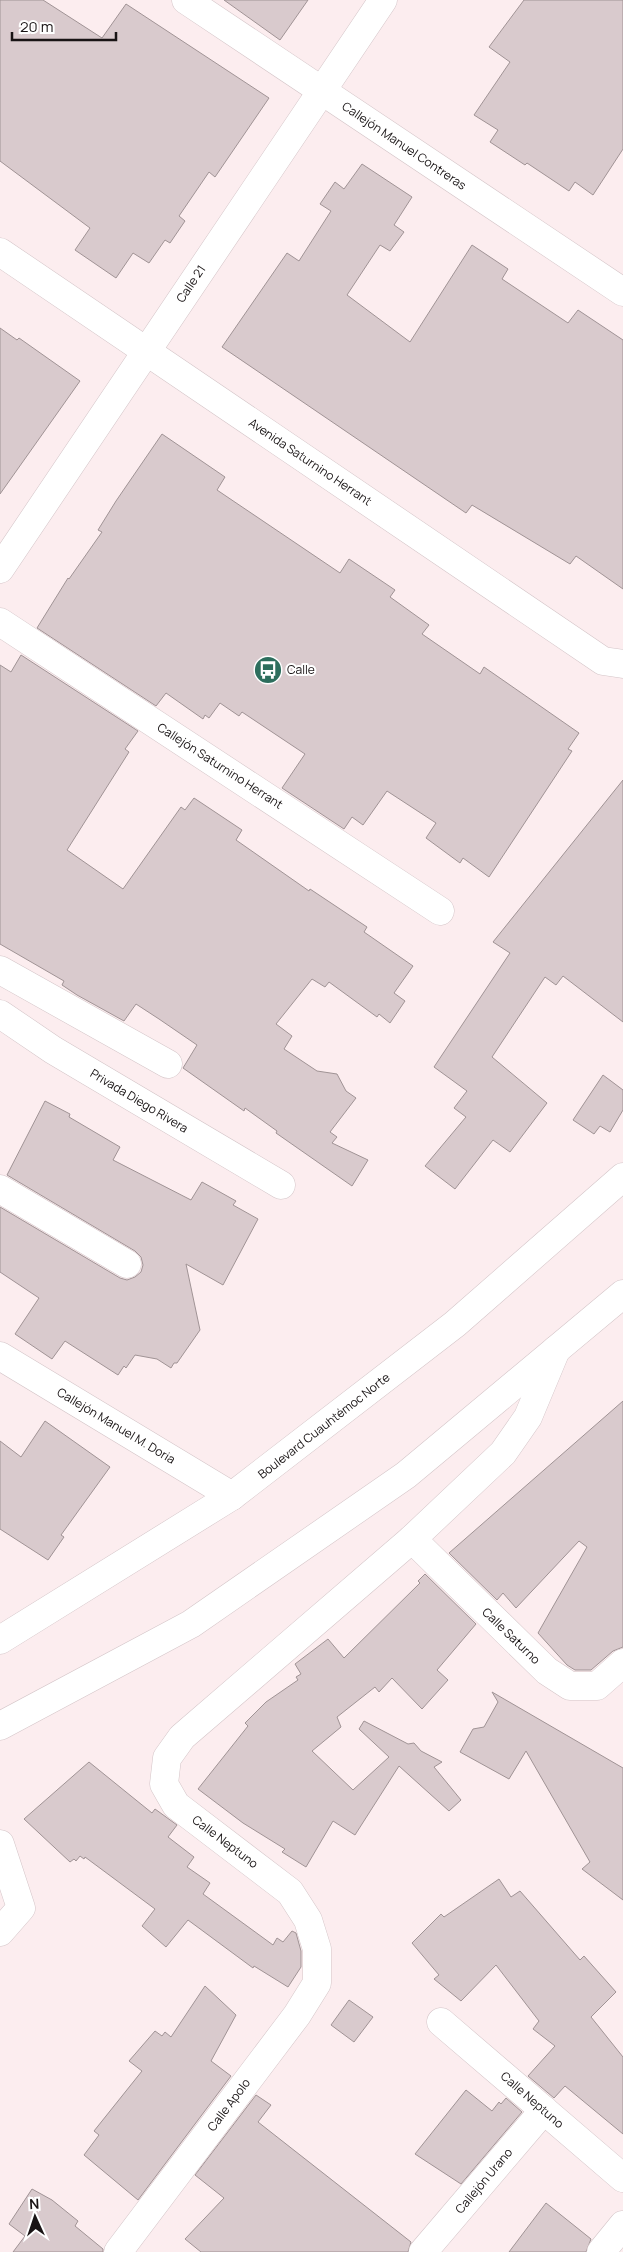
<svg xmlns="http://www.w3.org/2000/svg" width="623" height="2252" font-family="Manrope,sans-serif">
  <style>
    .building { fill: #d9cacd; stroke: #a09395 }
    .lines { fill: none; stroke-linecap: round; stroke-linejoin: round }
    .minor-casing { stroke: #d4c5c8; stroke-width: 29 }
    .major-casing { stroke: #d4c5c8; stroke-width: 29 }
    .minor { stroke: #fff; stroke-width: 28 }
    .major { stroke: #fff; stroke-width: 28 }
    .labels { text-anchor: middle; stroke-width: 4; stroke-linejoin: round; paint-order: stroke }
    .street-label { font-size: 12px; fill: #191415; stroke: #fff }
    .poi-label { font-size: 12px; fill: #191415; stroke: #fff; text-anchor: start }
  </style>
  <rect width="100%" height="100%" fill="#fcedef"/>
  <!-- building -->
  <g class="building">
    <path d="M 0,0 L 43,0 L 102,38 L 126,4 L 269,98 L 215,177 L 209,172 L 179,216 L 185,221 L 170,243 L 165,240 L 149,263 L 133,253 L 116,278 L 75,250 L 90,228 L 0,161 Z"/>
    <path d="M 224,0 L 308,0 L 280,40 Z"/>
    <path d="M 524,0 L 623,0 L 623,149 L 593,195 L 575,182 L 569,191 L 527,163 L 525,165 L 490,142 L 498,130 L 474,115 L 510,62 L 489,47 Z"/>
    <path d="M 362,164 L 412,197 L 394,225 L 404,232 L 390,251 L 380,245 L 347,295 L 410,342 L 472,245 L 508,269 L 502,279 L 568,323 L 578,310 L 623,340 L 623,589 L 576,556 L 570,564 L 472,505 L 466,513 L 222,347 L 287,253 L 299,261 L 331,211 L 320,204 L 335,182 L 344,189 Z"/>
    <path d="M 0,328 L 17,340 L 19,338 L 80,381 L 0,494 Z"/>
    <path d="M 162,434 L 225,477 L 217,490 L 340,573 L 349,559 L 395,590 L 390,597 L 429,625 L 422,634 L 480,674 L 484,667 L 579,733 L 568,749 L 572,751 L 489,877 L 463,858 L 460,863 L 426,838 L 436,823 L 387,791 L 363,825 L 352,817 L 344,829 L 282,788 L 305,754 L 242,712 L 239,716 L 220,703 L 209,718 L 205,715 L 203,719 L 166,693 L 156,706 L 37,628 L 68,578 L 69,579 L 102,532 L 98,530 L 116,501 Z"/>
    <path d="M 21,655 L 138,731 L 125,749 L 129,752 L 67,850 L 123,889 L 181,807 L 185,810 L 194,798 L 242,830 L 236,840 L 309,891 L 310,889 L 367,927 L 364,932 L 413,966 L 394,993 L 405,1001 L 390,1023 L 379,1014 L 377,1017 L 329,982 L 325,987 L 312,979 L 276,1024 L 292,1036 L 284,1049 L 317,1071 L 337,1074 L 346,1091 L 356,1098 L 330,1132 L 337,1137 L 332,1143 L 368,1160 L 352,1186 L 276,1133 L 277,1131 L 245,1108 L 244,1111 L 183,1068 L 197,1045 L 159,1019 L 136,1004 L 124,1021 L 77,995 L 62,985 L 64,981 L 0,944 L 0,665 L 11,672 Z"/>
    <path d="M 623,780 L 623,1022 L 563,976 L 556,985 L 545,977 L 492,1057 L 547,1103 L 510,1152 L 493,1140 L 455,1189 L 425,1166 L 466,1117 L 454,1108 L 467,1091 L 434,1067 L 510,953 L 493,942 Z"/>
    <path d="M 603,1075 L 623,1090 L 623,1110 L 610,1132 L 600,1126 L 594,1134 L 573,1120 Z"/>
    <path d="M 45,1101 L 70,1114 L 69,1117 L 120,1147 L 113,1160 L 191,1200 L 202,1182 L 236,1201 L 233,1205 L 258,1219 L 223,1285 L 186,1264 L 200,1330 L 177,1363 L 174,1363 L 171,1368 L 157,1359 L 135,1355 L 126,1368 L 124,1366 L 118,1375 L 65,1341 L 52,1359 L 15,1334 L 39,1298 L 0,1272 L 0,1207 L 120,1278 L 127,1280 L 135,1277 L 141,1272 L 143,1265 L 141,1257 L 135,1251 L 7,1175 Z"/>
    <path d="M 623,1401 L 623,1647 L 613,1651 L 591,1670 L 575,1670 L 567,1665 L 538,1633 L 587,1547 L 579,1541 L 516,1608 L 503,1593 L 497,1600 L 449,1553 Z"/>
    <path d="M 45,1421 L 110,1467 L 61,1535 L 64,1537 L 48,1560 L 0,1529 L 0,1441 L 21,1457 Z"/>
    <path d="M 425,1574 L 476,1624 L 437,1670 L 448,1680 L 422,1709 L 392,1678 L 379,1692 L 375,1687 L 337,1717 L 341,1727 L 312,1751 L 353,1790 L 389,1757 L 359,1729 L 364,1721 L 408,1744 L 414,1743 L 421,1751 L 442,1762 L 434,1767 L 461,1800 L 449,1811 L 399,1766 L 355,1835 L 333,1821 L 306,1867 L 282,1852 L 285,1849 L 243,1823 L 198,1789 L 248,1726 L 245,1723 L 266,1702 L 298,1680 L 296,1677 L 301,1674 L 295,1664 L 328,1639 L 344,1658 L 420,1583 L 418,1581 Z"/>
    <path d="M 492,1692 L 623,1768 L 623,1900 L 582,1869 L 590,1862 L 526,1751 L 509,1779 L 460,1752 L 473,1729 L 484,1727 L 498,1702 Z"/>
    <path d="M 89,1762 L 152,1813 L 155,1809 L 177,1825 L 168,1837 L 194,1857 L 187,1867 L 210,1883 L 203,1894 L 273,1945 L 277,1938 L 283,1942 L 292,1931 L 296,1933 L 301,1951 L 301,1967 L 288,1987 L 254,1966 L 253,1968 L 188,1920 L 166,1947 L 142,1926 L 155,1909 L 85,1857 L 84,1859 L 80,1856 L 76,1861 L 74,1859 L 70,1862 L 24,1819 Z"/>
    <path d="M 499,1879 L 511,1897 L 520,1891 L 580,1960 L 584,1956 L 616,1992 L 591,2017 L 623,2057 L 623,2134 L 565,2086 L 554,2098 L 528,2076 L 555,2046 L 533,2029 L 539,2021 L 496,1965 L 461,2001 L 434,1979 L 439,1975 L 412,1943 L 441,1914 L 444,1917 Z"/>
    <path d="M 205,1986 L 236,2015 L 211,2061 L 231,2076 L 138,2200 L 84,2155 L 99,2135 L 94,2131 L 142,2071 L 129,2061 L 155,2031 L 162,2036 L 165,2032 L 171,2037 Z"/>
    <path d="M 349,2000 L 373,2017 L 354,2042 L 331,2025 Z"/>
    <path d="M 466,2090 L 492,2111 L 499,2102 L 501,2104 L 506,2098 L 522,2112 L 461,2184 L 415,2154 Z"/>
    <path d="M 256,2095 L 271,2105 L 258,2122 L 411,2242 L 408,2252 L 201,2252 L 185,2239 L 224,2198 L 195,2175 Z"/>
    <path d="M 32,2189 L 52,2200 L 78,2221 L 75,2226 L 103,2249 L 103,2252 L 13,2252 L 25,2236 L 9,2224 Z"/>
    <path d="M 546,2203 L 591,2239 L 586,2252 L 509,2252 Z"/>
  </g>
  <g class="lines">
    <defs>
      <g id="minor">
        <path d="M 186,0 L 623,292"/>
        <path d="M 0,252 L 603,661 L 623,664"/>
        <path d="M 0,569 L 383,0"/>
        <path d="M 0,622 L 440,911"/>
        <path d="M 0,970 L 168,1064"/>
        <path d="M 0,1014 L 53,1050 L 281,1185"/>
        <path d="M 0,1189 L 127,1264"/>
        <path d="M 0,1356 L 232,1496"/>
        <path d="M 412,1539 L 547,1671 L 570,1686 L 597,1686 L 623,1663"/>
        <path d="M 0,1844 L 21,1908 L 0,1932"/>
        <path d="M 441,2022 L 623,2178"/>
        <path d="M 118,2252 L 297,2015 L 317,1983 L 317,1949 L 308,1920 L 290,1892 L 176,1805 L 164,1784 L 167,1758 L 182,1737 L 412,1539 L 503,1453 L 528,1417 L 556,1350"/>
        <path d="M 423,2252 L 544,2110"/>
        <path d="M 601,2252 L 623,2225"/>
      </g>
      <g id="major">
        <path d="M 0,1640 L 232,1496 L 455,1324 L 623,1177"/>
        <path d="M 0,1726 L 191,1624 L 406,1475 L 623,1294"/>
      </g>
    </defs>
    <!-- minor casing -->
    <use href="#minor" class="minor-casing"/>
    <!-- major casing -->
    <use href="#major" class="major-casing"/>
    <!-- minor -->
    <use href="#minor" class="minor"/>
    <!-- major -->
    <use href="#major" class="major"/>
  </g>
  <!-- icons -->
  <defs>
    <symbol id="bus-disc" viewBox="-11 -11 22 22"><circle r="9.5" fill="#2d6e5d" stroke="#fff"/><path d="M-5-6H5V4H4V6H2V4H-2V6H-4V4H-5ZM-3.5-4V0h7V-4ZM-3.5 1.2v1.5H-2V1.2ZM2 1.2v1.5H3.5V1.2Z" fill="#fff"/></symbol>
  </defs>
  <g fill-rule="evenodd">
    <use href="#bus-disc" x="252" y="654" width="32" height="32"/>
  </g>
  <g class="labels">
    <!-- street labels -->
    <g class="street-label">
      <text transform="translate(404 146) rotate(34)" y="4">Callejón Manuel Contreras</text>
      <text transform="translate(191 284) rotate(-56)" y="4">Calle 21</text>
      <text transform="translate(310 462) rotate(34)" y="4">Avenida Saturnino Herrant</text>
      <text transform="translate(220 766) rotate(33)" y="4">Callejón Saturnino Herrant</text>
      <text transform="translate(139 1101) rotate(31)" y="4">Privada Diego Rivera</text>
      <text transform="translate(116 1426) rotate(31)" y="4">Callejón Manuel M. Doria</text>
      <text transform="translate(324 1426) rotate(-38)" y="4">Boulevard Cuauhtémoc Norte</text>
      <text transform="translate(511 1636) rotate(44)" y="4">Calle Saturno</text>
      <text transform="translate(225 1842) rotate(37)" y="4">Calle Neptuno</text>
      <text transform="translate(532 2100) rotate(41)" y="4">Calle Neptuno</text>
      <text transform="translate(229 2105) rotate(-53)" y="4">Calle Apolo</text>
      <text transform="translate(484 2181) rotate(-50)" y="4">Callejón Urano</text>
    </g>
    <!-- poi labels -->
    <g class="poi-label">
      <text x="287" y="674">Calle</text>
    </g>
  </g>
  <!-- north arrow -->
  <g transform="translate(35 2217) rotate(357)" stroke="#ffffff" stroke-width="4" paint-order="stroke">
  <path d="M0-4L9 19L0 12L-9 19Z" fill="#191415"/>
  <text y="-8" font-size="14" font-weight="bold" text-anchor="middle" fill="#191415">N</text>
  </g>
  <!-- scale -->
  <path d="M12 32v8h104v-8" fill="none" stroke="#191415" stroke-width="2.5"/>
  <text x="20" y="32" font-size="15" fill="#191415" stroke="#ffffff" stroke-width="4" paint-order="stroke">20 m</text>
</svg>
